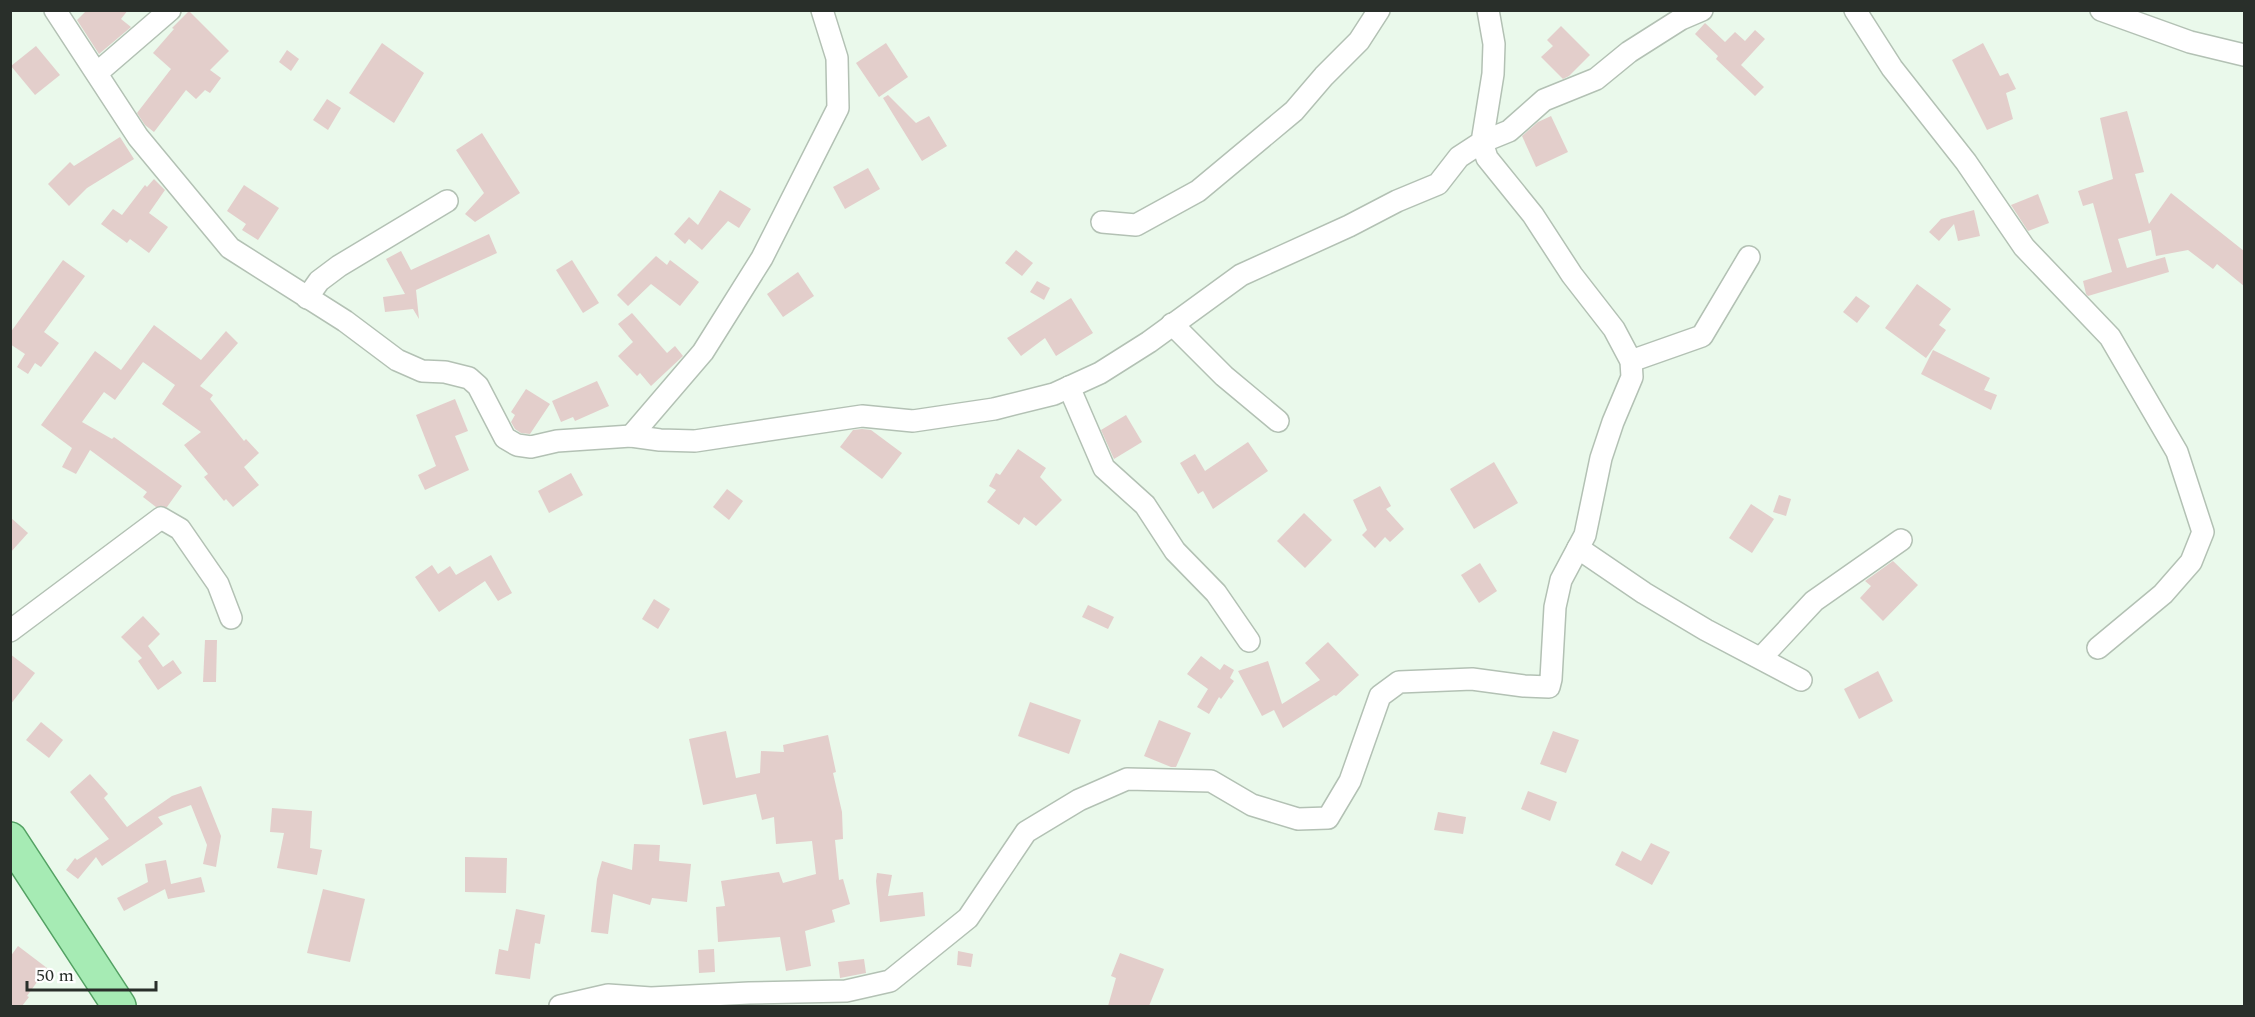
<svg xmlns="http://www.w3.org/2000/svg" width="2255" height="1017" font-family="Spectral,serif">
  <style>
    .building { fill: #e3cecb }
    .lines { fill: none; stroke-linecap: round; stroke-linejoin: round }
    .street-casing { stroke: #b3c1b4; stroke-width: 24 }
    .primary-casing { stroke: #53a163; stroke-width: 36 }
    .street { stroke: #fff; stroke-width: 21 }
    .primary { stroke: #a6ebb4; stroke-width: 33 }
  </style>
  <rect width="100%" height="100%" fill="#eaf9eb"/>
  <!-- building -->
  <g class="building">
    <path d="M 87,10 L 128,10 L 121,19 L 131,27 L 99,54 L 77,20 Z"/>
    <path d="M 189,11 L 229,51 L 210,70 L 221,78 L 210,93 L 205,90 L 196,99 L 186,90 L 154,132 L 145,125 L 137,113 L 171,69 L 153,53 L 174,29 L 172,28 Z"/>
    <path d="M 1705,23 L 1725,42 L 1735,32 L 1745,41 L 1755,30 L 1765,39 L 1741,65 L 1764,87 L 1755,96 L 1716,59 L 1718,56 L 1695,34 Z"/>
    <path d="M 1561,26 L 1590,55 L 1569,76 L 1563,79 L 1541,57 L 1553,46 L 1547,40 Z"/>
    <path d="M 382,43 L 424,73 L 394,123 L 349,93 Z"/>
    <path d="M 886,43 L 908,77 L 879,97 L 856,63 Z"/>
    <path d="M 1983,43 L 2000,76 L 2008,73 L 2016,89 L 2006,93 L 2013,119 L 1987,130 L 1952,60 Z"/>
    <path d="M 36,46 L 60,75 L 35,95 L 11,66 Z"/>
    <path d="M 287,50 L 299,59 L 291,71 L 279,62 Z"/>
    <path d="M 888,95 L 916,123 L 929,116 L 947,146 L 922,161 L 883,98 Z"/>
    <path d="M 327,99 L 341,108 L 328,130 L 313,120 Z"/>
    <path d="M 2127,111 L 2144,172 L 2135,174 L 2149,224 L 2171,193 L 2244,251 L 2244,286 L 2217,264 L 2213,269 L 2188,250 L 2156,256 L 2151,230 L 2118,239 L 2127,268 L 2165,257 L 2169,272 L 2088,296 L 2086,294 L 2083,281 L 2112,272 L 2093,203 L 2083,206 L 2078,191 L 2113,179 L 2100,118 Z"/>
    <path d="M 1551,116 L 1568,152 L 1536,167 L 1522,136 L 1538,122 Z"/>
    <path d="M 482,133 L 520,193 L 475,222 L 465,214 L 484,193 L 456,150 Z"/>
    <path d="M 120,137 L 134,159 L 87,188 L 69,206 L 48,184 L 70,162 L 74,166 Z"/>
    <path d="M 868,168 L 880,189 L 845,209 L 833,187 Z"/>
    <path d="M 154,179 L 165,190 L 149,213 L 168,227 L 149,253 L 130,239 L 127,243 L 101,224 L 113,209 L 122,215 L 145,185 L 147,187 Z"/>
    <path d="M 244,185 L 279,208 L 258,240 L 242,230 L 246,224 L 227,211 Z"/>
    <path d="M 720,190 L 751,209 L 739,228 L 728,221 L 702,250 L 689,239 L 685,244 L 674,234 L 689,217 L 698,225 Z"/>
    <path d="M 2038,194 L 2049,223 L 2028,231 L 2011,205 Z"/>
    <path d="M 1974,210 L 1980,236 L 1958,241 L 1954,224 L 1939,241 L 1929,232 L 1941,219 Z"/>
    <path d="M 489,234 L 497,253 L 416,290 L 419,319 L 413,309 L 385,312 L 383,297 L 405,294 L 386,259 L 401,251 L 411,270 Z"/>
    <path d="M 1016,250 L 1033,263 L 1022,276 L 1005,263 Z"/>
    <path d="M 656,256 L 667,265 L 670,260 L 699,282 L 680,306 L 651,284 L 628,306 L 617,295 Z"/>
    <path d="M 63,260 L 85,276 L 44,332 L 59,343 L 41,367 L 35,363 L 28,374 L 17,367 L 25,354 L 10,344 L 10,333 Z"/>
    <path d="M 572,260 L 599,303 L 583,313 L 556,270 Z"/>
    <path d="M 798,272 L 814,296 L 783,317 L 767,294 Z"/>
    <path d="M 1037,281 L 1050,288 L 1044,300 L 1030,292 Z"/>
    <path d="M 1917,284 L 1951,309 L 1939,325 L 1946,330 L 1926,358 L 1885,328 Z"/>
    <path d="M 1856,296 L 1870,306 L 1857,323 L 1843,312 Z"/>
    <path d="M 1071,298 L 1093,333 L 1056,356 L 1045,338 L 1021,356 L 1007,338 Z"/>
    <path d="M 632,313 L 667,353 L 675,346 L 683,356 L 651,386 L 640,373 L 637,376 L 618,356 L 633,342 L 618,324 Z"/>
    <path d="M 154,325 L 201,360 L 226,331 L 238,343 L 200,386 L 213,395 L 210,399 L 244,441 L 246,439 L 259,453 L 244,467 L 259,485 L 233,507 L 226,499 L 224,501 L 204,477 L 208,474 L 184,445 L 201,432 L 162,404 L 175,385 L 143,362 L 115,400 L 104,392 L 82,422 L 112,439 L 114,437 L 182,486 L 167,507 L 156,507 L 143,497 L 147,492 L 90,450 L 76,474 L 62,467 L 72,448 L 41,425 L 95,351 L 121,370 Z"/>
    <path d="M 1933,350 L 1990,378 L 1984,390 L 1997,395 L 1991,410 L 1921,374 Z"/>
    <path d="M 597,381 L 609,406 L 575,421 L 573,417 L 561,422 L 552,401 Z"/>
    <path d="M 526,389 L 550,404 L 530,434 L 521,433 L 515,429 L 511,422 L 515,415 L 511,412 Z"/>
    <path d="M 455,399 L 468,431 L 455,436 L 469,470 L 425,490 L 418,475 L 436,466 L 416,415 Z"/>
    <path d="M 1126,415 L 1142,442 L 1114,459 L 1101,430 Z"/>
    <path d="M 862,429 L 871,430 L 902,453 L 882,479 L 840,447 L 853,430 Z"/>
    <path d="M 1248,442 L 1268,471 L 1213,509 L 1203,491 L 1198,494 L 1180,463 L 1195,454 L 1205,471 Z"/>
    <path d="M 1018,449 L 1046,468 L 1040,477 L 1062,500 L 1036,526 L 1024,517 L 1019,525 L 987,502 L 996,490 L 989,486 L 996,473 L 1000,475 Z"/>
    <path d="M 1494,462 L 1518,503 L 1474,529 L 1450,489 Z"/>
    <path d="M 571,473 L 583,495 L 549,513 L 538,491 Z"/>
    <path d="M 1380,486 L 1391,506 L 1386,509 L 1404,529 L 1390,542 L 1385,537 L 1375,548 L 1362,535 L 1367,530 L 1353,500 Z"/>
    <path d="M 727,489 L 743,501 L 729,520 L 713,507 Z"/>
    <path d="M 1779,495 L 1791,499 L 1786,516 L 1773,512 Z"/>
    <path d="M 1751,504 L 1774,519 L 1752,553 L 1729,538 Z"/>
    <path d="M 1304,513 L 1332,540 L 1305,568 L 1277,541 Z"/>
    <path d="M 10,517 L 28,533 L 10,553 Z"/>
    <path d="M 491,555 L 512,593 L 498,601 L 485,581 L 439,612 L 415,577 L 432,565 L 438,574 L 450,566 L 456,575 Z"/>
    <path d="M 1893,561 L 1918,585 L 1883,621 L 1860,598 L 1871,586 L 1865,581 Z"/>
    <path d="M 1480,563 L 1497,591 L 1479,603 L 1461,575 Z"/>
    <path d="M 654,599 L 670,609 L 658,629 L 642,619 Z"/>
    <path d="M 1088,605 L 1114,617 L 1108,629 L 1082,617 Z"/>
    <path d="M 143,616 L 160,634 L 148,646 L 163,667 L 173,660 L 182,673 L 158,690 L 138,661 L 142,658 L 121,637 Z"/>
    <path d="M 205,640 L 217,640 L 216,682 L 203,682 Z"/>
    <path d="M 1328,642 L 1359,675 L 1336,696 L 1334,695 L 1283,728 L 1274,710 L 1262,716 L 1238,671 L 1268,661 L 1282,704 L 1320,680 L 1305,663 Z"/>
    <path d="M 10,654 L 35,673 L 10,705 Z"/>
    <path d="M 1201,656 L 1220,670 L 1224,664 L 1234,670 L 1230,678 L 1234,681 L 1221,699 L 1219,697 L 1209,714 L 1197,707 L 1208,689 L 1187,674 Z"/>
    <path d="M 1878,671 L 1893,701 L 1859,719 L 1844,689 Z"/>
    <path d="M 1030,702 L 1081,720 L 1069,754 L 1018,736 Z"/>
    <path d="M 1159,720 L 1191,733 L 1176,767 L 1171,767 L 1144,756 Z"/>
    <path d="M 41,722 L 63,740 L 49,758 L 26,740 Z"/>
    <path d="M 726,731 L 736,778 L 760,773 L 761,751 L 784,752 L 783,745 L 828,735 L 836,772 L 833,773 L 842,812 L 843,839 L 835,840 L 839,880 L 843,879 L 850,904 L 832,910 L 835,922 L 805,931 L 811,966 L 786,971 L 780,937 L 718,942 L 716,907 L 725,906 L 721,881 L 779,872 L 783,883 L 816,874 L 812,841 L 776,844 L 774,817 L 762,820 L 756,794 L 703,805 L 689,739 Z"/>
    <path d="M 1553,731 L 1579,740 L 1566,773 L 1540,764 Z"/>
    <path d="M 90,774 L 108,794 L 104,798 L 127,827 L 172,796 L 201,786 L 221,836 L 216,867 L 203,864 L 207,845 L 191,805 L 158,817 L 163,824 L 102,866 L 96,857 L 78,879 L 66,870 L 75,858 L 77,860 L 109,839 L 70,792 Z"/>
    <path d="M 1528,791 L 1557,802 L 1550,821 L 1521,809 Z"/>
    <path d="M 272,808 L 312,811 L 310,848 L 322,850 L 317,875 L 277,868 L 284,833 L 270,832 Z"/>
    <path d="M 1438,812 L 1466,817 L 1463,834 L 1434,830 Z"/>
    <path d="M 1651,843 L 1670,852 L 1652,885 L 1615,865 L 1622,851 L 1641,861 Z"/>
    <path d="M 634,844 L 660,845 L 659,861 L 691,864 L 687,902 L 652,898 L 650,905 L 613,894 L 608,934 L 591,932 L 597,879 L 602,861 L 632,870 Z"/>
    <path d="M 465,857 L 507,858 L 506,893 L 465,892 Z"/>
    <path d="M 166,860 L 171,884 L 201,877 L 205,892 L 168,899 L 165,889 L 124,911 L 117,898 L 148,882 L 145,864 Z"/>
    <path d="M 877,873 L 892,875 L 888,896 L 923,892 L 925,916 L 880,922 L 876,881 Z"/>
    <path d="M 323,889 L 365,899 L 350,962 L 307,953 Z"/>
    <path d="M 516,909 L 545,915 L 540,944 L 535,943 L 530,979 L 495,974 L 499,949 L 508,951 Z"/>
    <path d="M 18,946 L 47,968 L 27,996 L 29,997 L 22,1006 L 10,1006 L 10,957 Z"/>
    <path d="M 714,949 L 715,972 L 699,973 L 698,950 Z"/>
    <path d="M 958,951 L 973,954 L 971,967 L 957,965 Z"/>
    <path d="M 1120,953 L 1164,969 L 1149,1006 L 1108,1006 L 1116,978 L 1111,976 Z"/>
    <path d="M 864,959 L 866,973 L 840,978 L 838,962 Z"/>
  </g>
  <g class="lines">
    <defs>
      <g id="street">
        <path d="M 55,10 L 138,137 L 230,248 L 345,321 L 397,360 L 422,371 L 445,372 L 469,378 L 478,386 L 505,438 L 517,445 L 531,447 L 557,441 L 631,436 L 660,440 L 695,441 L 862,416 L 913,421 L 994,409 L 1054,394 L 1100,373 L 1149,342 L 1241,275 L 1349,226 L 1397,201 L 1438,184 L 1459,157 L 1482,142 L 1493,74 L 1494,44 L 1488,10"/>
        <path d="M 1855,10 L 1892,68 L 1966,162 L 2024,247 L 2110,337 L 2177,452 L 2203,532 L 2191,562 L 2163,594 L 2098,648"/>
        <path d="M 2101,10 L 2190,42 L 2244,55"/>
        <path d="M 97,73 L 170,10"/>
        <path d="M 1102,222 L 1136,225 L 1198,191 L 1294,111 L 1324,76 L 1359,41 L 1379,10"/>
        <path d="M 307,298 L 319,281 L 339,266 L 447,201"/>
        <path d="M 1172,324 L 1224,376 L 1278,421"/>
        <path d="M 1631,361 L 1702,336 L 1749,257"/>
        <path d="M 1069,387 L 1104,468 L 1145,505 L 1175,551 L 1216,593 L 1249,641"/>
        <path d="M 631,436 L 703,352 L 762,258 L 838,108 L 837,58 L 822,10"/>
        <path d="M 1578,548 L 1644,593 L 1706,630 L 1801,680"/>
        <path d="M 10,631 L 161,518 L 180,529 L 218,584 L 231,618"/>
        <path d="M 1761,658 L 1814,601 L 1901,540"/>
        <path d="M 560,1006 L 608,995 L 651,998 L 749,993 L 846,991 L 890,981 L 968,918 L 1026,832 L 1079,800 L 1127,779 L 1211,781 L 1252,805 L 1298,819 L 1328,818 L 1350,781 L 1380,696 L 1399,682 L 1472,679 L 1524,686 L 1549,687 L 1551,679 L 1555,607 L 1561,580 L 1585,535 L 1601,458 L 1613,422 L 1632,377 L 1631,361 L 1614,329 L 1572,275 L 1533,215 L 1487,158 L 1482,142 L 1509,131 L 1544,100 L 1596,79 L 1629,52 L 1681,19 L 1702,10"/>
      </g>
      <path id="primary" d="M 10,839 L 119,1006"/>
    </defs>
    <!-- street casing -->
    <use href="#street" class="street-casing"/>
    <!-- primary casing -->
    <use href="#primary" class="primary-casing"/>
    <!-- street -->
    <use href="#street" class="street"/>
    <!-- primary -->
    <use href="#primary" class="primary"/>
  </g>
  <!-- border -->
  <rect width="2255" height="1017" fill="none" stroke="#292f2a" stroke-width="24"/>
  <!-- scale -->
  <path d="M27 981v9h129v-9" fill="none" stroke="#292f2a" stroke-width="3"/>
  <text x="36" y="981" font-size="18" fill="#292f2a" stroke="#ffffff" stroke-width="4.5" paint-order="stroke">50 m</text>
</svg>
